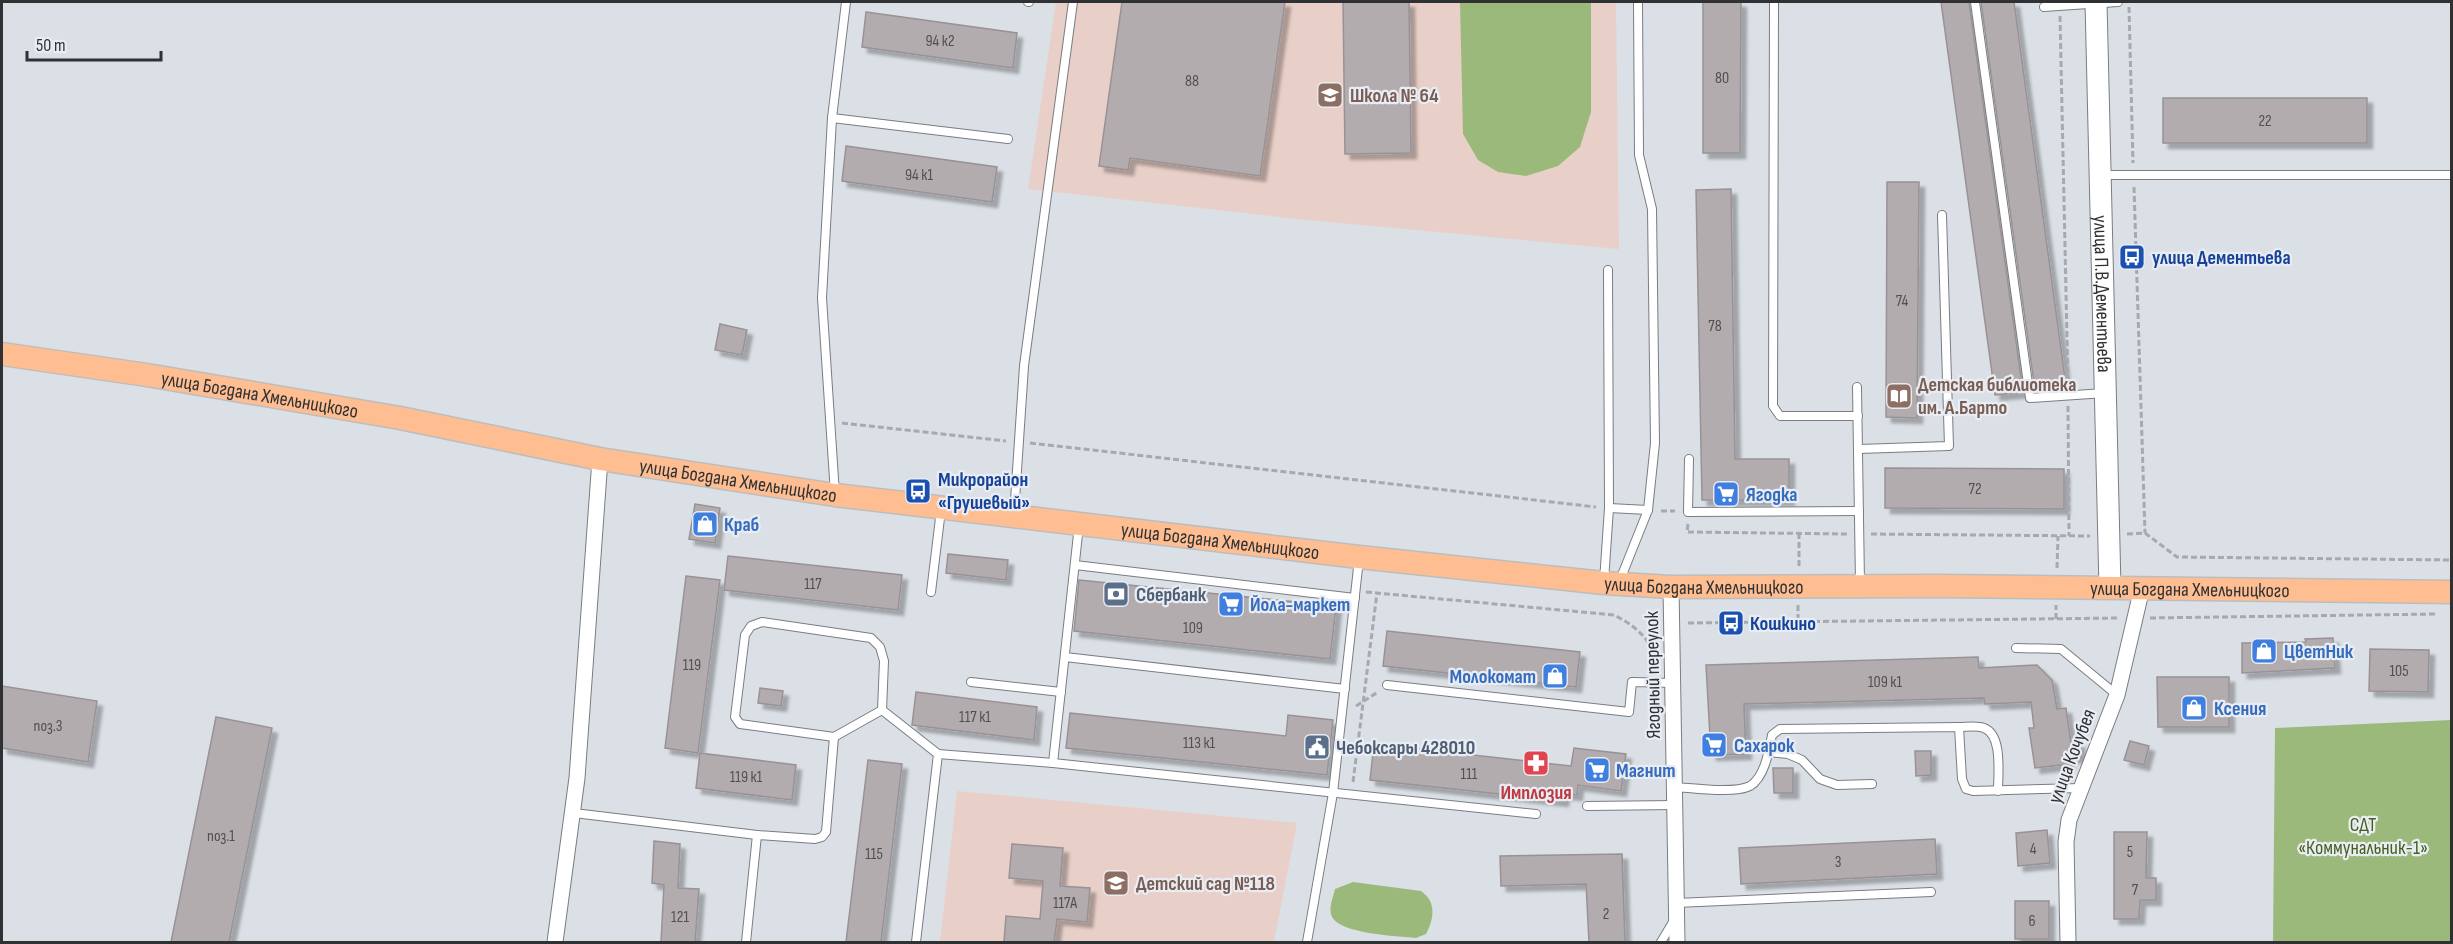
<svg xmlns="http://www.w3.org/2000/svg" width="2453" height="944" font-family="'Sofia Sans Condensed',sans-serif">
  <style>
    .education { fill: #e8cfc8 }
    .green { fill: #9cb97c }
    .building { fill: #b3acaf; stroke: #989296; stroke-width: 1.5; filter: url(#shadow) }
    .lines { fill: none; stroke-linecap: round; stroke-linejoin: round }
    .lane-casing { stroke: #797d82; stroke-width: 10 }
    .street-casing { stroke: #797d82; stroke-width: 17 }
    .secondary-casing { stroke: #797d82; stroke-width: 23 }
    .primary-casing { stroke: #bcbdbe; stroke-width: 25 }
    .path { stroke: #a6aaaf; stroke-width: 3; stroke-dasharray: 6 3; stroke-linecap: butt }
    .lane { stroke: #fff; stroke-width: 8 }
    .street { stroke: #fff; stroke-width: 15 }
    .secondary { stroke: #fff; stroke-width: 21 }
    .primary { stroke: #ffbe91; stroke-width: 22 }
    .labels { text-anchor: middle; stroke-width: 4.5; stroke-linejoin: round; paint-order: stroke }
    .number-label { font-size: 16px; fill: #505052 }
    .education-label { font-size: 20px; font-weight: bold; fill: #785e54; stroke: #e9edf3; text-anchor: start }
    .transit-label { font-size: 20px; font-weight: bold; fill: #164399; stroke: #e9edf3; text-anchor: start }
    .street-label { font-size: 20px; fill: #2f3133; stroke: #e9edf3 }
    .shop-label { font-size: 20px; font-weight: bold; fill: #366cbe; stroke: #e9edf3; text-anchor: start }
    .service-label { font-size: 20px; font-weight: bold; fill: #4e5e75; stroke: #e9edf3; text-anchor: start }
    .health-label { font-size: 20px; font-weight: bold; fill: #be3a42; stroke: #e9edf3 }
    .park-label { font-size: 20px; fill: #44611b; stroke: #e9edf3 }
  </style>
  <defs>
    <filter id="shadow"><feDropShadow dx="5.5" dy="5.5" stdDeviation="1.5" flood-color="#0004"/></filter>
  </defs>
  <rect width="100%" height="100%" fill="#dbe0e6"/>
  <!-- education -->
  <g class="education">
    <path d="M 1056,2 L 1616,2 L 1619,249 L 1307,220 L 1028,189 Z"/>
    <path d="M 957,791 L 1297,823 L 1274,942 L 940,942 Z"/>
  </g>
  <!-- green -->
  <g class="green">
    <path d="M 1460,2 L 1591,2 L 1591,112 L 1580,147 L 1558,166 L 1526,176 L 1498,172 L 1478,160 L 1463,134 Z"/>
    <path d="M 2451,720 L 2451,942 L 2273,942 L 2275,728 Z"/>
    <path d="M 1353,882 L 1421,891 C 1437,902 1434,919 1426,934 L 1416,938 C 1397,936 1341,934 1332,917 C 1328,908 1333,898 1335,889 Z"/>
  </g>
  <!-- building -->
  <g class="building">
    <path d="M 1122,2 L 1285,2 L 1260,176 L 1130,158 L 1128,170 L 1099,166 Z"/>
    <path d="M 1343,2 L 1409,2 L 1411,153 L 1345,154 Z"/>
    <path d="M 1703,2 L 1741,2 L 1740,153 L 1703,153 Z"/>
    <path d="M 1941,2 L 1969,2 L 2023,392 L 1995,395 Z"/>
    <path d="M 1981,2 L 2014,2 L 2066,386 L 2035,390 Z"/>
    <path d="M 866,12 L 1017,33 L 1013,68 L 862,47 Z"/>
    <rect x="2163" y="98" width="204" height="45"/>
    <path d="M 846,146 L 997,167 L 992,202 L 842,181 Z"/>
    <path d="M 1887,182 L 1919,182 L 1917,418 L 1886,417 Z"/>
    <path d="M 1731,189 L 1735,459 L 1789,459 L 1789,500 L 1702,500 L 1696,190 Z"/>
    <path d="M 720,324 L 747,330 L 742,355 L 715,350 Z"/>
    <path d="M 1885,468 L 2064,469 L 2064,509 L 1885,508 Z"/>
    <path d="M 695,504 L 720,508 L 715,543 L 689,539 Z"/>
    <path d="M 948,554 L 1008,560 L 1006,580 L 946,573 Z"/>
    <path d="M 728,556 L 902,575 L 898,610 L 724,590 Z"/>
    <path d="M 686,576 L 720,580 L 698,753 L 665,748 Z"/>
    <path d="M 1079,580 L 1336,606 L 1330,659 L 1074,631 Z"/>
    <path d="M 1387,631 L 1580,652 L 1576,687 L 1383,666 Z"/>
    <path d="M 2333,638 L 2335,668 L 2242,673 L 2242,643 L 2306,642 L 2305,639 Z"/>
    <path d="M 2370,649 L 2429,650 L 2428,692 L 2369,691 Z"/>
    <path d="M 1978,657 L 1979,668 L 2037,665 L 2052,680 L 2057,709 L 2066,708 L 2071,743 L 2079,742 L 2081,757 L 2068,758 L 2069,764 L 2035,768 L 2029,728 L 2034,728 L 2031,702 L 1985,704 L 1984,698 L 1744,704 L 1746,754 L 1711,755 L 1706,665 Z"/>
    <path d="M 2157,677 L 2229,677 L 2229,727 L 2158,727 Z"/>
    <path d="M 2,686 L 97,701 L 88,762 L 2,748 Z"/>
    <path d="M 760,688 L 783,691 L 781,706 L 758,703 Z"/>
    <path d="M 916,692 L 1037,707 L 1034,740 L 912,725 Z"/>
    <path d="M 1070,713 L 1286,736 L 1288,715 L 1333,720 L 1327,775 L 1066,748 Z"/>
    <path d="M 216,717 L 272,728 L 229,942 L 171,942 Z"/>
    <path d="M 2130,741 L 2149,746 L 2144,765 L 2124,760 Z"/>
    <path d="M 1374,744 L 1571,766 L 1574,748 L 1626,754 L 1621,791 L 1578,785 L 1577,795 L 1564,794 L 1563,801 L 1370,780 Z"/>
    <path d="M 1915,751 L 1931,751 L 1931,775 L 1916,776 Z"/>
    <path d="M 700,753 L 796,765 L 792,800 L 696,788 Z"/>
    <path d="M 868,760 L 902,764 L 881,942 L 846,942 Z"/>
    <path d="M 1773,768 L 1793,768 L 1793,793 L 1774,793 Z"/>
    <path d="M 2047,830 L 2050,863 L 2018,866 L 2016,833 Z"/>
    <path d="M 2114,832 L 2147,832 L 2146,878 L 2156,878 L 2156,900 L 2140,900 L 2139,919 L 2114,919 Z"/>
    <path d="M 1935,839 L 1937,874 L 1741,884 L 1739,848 Z"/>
    <path d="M 654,841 L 680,844 L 678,888 L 699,889 L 695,942 L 661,942 L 664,885 L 652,883 Z"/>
    <path d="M 1012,844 L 1063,848 L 1060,886 L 1090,888 L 1087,922 L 1057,919 L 1054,942 L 1004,942 L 1006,916 L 1040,919 L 1043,881 L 1009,878 Z"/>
    <path d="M 1622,854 L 1625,942 L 1589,942 L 1586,884 L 1501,886 L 1500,856 Z"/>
    <rect x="2015" y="901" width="34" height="38"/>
  </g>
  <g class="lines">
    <defs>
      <g id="lane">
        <path d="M 1028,2 L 1029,2"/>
        <path d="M 1774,2 L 1773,406 L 1780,416 L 1858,416"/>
        <path d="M 1975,2 L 2030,398 L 2105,393"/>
        <path d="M 2044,7 L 2118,2"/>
        <path d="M 832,118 L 1008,139"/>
        <path d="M 2102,175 L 2452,175"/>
        <path d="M 1857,387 L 1860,583"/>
        <path d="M 1859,449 L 1949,446 L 1942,215"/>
        <path d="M 1689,459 L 1688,512 L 1859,511"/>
        <path d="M 835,494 L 822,298 L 832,118 L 846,2"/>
        <path d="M 1609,508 L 1648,510"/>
        <path d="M 1014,515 L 1024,366 L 1073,2"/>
        <path d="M 1075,565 L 1355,598"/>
        <path d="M 1620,580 L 1648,510 L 1655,443 L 1652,209 L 1639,155 L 1638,2"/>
        <path d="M 1604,581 L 1609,508 L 1608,270"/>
        <path d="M 931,592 L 941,510"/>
        <path d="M 2016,648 L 2061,649 L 2117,695"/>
        <path d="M 1065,657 L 1345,689"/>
        <path d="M 971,682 L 1061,692"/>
        <path d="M 1387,685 L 1629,712 L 1632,682 L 1673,683"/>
        <path d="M 882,710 L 834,737 L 740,724 L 735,717 L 745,635 L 751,626 L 762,622 L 871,638 L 880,647 L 884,661 L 882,710 L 938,754 L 1053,763 L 1536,814"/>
        <path d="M 1959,727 C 1967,727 1977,725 1984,728 C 2003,735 1998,774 1998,791"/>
        <path d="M 1769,752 L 1788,754 L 1802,760 L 1820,779 L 1837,785 L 1872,784"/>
        <path d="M 1053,763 L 1079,525"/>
        <path d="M 1675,787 C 1693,788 1734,794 1750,786 C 1765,777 1769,750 1772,735 L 1780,729 L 1959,727 L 1962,779 L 1966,789 L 1973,791 L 2081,788"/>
        <path d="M 1587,806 L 1675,805"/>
        <path d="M 574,813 L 757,835 L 815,839 L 822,837 L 826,832 L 834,737"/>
        <path d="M 1676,903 L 1931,892"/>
        <path d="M 746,942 L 757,835"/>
        <path d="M 916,942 L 938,754"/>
        <path d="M 1307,942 L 1333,793 L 1359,559"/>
        <path d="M 1661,942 L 1673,922"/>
      </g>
      <g id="street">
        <path d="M 1671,587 L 1677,942"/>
        <path d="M 555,942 L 577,778 L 600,459"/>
        <path d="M 2068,942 L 2066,842 L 2069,820 L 2117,695 L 2142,588"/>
      </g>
      <g id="secondary">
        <path id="s1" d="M 2096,2 L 2110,588"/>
      </g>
      <g id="primary">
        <path id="s2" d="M 2,354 L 147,375 L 400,418 L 600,459 L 835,495 L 1359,557 L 1604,583 L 1671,587 L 1942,586 L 2452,592"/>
      </g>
    </defs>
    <!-- lane casing -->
    <use href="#lane" class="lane-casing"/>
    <!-- street casing -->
    <use href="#street" class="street-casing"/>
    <!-- secondary casing -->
    <use href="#secondary" class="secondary-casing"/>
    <!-- primary casing -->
    <use href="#primary" class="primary-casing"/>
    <!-- path -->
    <g class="path">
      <path d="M 2129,7 L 2133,163"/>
      <path d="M 2060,16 L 2068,385"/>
      <path d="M 2134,187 L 2145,533"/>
      <path d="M 2068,406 L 2069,536"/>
      <path d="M 842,423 L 1006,441"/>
      <path d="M 1030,443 L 1596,507"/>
      <path d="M 1661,511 L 1675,511"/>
      <path d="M 1688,524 L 1687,532 L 1847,534"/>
      <path d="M 1871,534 L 2090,536"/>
      <path d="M 2127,534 L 2145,533 L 2177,557 L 2452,560"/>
      <path d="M 1799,566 L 1799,534"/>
      <path d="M 2057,568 L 2058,536"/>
      <path d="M 1366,592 L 1614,615 C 1632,624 1647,635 1655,656"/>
      <path d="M 1798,605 L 1798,621"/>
      <path d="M 2150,618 L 2435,614"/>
      <path d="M 2056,619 L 2056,605"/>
      <path d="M 1688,623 L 2120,618"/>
      <path d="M 1356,706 L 1378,692"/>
      <path d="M 1353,782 L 1377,593"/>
    </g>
    <!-- lane -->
    <use href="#lane" class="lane"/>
    <!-- street -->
    <use href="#street" class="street"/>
    <!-- secondary -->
    <use href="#secondary" class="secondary"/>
    <!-- primary -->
    <use href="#primary" class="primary"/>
  </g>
  <!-- icons -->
  <defs>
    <symbol id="school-square" viewBox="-11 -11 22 22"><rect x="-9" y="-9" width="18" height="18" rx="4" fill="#8d6e63" stroke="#e9edf3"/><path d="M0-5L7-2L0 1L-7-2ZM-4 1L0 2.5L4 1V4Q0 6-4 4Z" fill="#fff"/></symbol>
    <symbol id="bus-square" viewBox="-11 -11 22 22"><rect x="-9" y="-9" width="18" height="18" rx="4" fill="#1a4fb4" stroke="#e9edf3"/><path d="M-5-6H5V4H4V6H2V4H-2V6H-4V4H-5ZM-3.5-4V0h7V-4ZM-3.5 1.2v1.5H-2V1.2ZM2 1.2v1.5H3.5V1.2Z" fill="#fff"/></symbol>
    <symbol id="library-square" viewBox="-11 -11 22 22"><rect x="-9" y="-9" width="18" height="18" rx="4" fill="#8d6e63" stroke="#e9edf3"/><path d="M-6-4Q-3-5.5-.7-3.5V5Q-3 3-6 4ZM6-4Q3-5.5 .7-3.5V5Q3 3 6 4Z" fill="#fff"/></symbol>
    <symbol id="supermarket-square" viewBox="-11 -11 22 22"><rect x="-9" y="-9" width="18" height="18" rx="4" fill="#3f7fe0" stroke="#e9edf3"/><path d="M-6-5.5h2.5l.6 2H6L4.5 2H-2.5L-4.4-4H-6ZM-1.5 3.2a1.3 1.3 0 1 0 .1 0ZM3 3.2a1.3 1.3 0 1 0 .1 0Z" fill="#fff"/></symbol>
    <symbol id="shop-square" viewBox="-11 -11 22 22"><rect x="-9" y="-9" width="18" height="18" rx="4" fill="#3f7fe0" stroke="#e9edf3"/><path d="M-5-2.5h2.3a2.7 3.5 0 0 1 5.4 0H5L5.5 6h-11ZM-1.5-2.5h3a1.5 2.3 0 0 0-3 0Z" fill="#fff"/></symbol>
    <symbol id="bank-square" viewBox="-11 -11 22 22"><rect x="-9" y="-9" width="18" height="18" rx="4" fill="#5c6f8a" stroke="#e9edf3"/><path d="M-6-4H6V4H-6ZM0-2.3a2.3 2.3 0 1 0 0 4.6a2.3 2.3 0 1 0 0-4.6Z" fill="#fff"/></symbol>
    <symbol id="civic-square" viewBox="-11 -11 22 22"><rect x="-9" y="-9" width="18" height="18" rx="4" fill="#5c6f8a" stroke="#e9edf3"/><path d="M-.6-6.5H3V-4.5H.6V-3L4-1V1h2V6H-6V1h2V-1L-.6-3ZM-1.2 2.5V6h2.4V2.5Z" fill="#fff"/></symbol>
    <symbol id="pharmacy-square" viewBox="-11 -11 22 22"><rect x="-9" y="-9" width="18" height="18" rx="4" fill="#e0444e" stroke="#e9edf3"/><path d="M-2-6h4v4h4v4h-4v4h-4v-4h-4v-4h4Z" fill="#fff"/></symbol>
  </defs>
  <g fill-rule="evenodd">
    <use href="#school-square" x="1315" y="80" width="30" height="30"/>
    <use href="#bus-square" x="2117" y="242" width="30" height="30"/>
    <use href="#library-square" x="1884" y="381" width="30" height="30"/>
    <use href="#bus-square" x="903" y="476" width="30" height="30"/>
    <use href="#supermarket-square" x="1711" y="479" width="30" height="30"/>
    <use href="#shop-square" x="690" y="509" width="30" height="30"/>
    <use href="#bank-square" x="1101" y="579" width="30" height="30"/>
    <use href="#supermarket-square" x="1216" y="589" width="30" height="30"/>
    <use href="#bus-square" x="1716" y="608" width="30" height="30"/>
    <use href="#shop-square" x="2249" y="636" width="30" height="30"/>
    <use href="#shop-square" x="1540" y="661" width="30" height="30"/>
    <use href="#shop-square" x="2179" y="693" width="30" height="30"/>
    <use href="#supermarket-square" x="1699" y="730" width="30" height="30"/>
    <use href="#civic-square" x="1302" y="732" width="30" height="30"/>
    <use href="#pharmacy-square" x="1521" y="748" width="30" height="30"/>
    <use href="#supermarket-square" x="1582" y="755" width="30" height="30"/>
    <use href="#school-square" x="1101" y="868" width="30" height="30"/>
  </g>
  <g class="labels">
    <!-- number labels -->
    <g class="number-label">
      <text x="940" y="46">94 к2</text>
      <text x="1722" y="83">80</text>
      <text x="1192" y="86">88</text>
      <text x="2265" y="126">22</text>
      <text x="919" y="180">94 к1</text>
      <text x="1902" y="306">74</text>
      <text x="1715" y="331">78</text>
      <text x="1975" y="494">72</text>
      <text x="813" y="589">117</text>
      <text x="1193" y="633">109</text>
      <text x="692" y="670">119</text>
      <text x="2399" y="676">105</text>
      <text x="1885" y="687">109 к1</text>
      <text x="975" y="722">117 к1</text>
      <text x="48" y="731">поз.3</text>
      <text x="1199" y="748">113 к1</text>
      <text x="1469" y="779">111</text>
      <text x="746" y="782">119 к1</text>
      <text x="221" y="841">поз.1</text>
      <text x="2033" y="854">4</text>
      <text x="2130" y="857">5</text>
      <text x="874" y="859">115</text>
      <text x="1838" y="867">3</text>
      <text x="2135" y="895">7</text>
      <text x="1065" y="908">117А</text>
      <text x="1606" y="919">2</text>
      <text x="680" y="922">121</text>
      <text x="2032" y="926">6</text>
    </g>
    <!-- education labels -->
    <g class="education-label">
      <text x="1350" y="102">Школа № 64</text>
      <text x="1918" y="391">Детская библиотека<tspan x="1918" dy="23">им. А.Барто</tspan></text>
      <text x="1136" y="890">Детский сад №118</text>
    </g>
    <!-- transit labels -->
    <g class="transit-label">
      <text x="2152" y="264">улица Дементьева</text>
      <text x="938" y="486">Микрорайон<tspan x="938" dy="23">«Грушевый»</tspan></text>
      <text x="1750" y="630">Кошкино</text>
    </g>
    <!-- street labels -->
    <g class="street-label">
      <text dy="7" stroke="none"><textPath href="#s1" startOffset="292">улица П.В.Дементьева</textPath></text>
      <text dy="7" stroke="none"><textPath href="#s2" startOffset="261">улица Богдана Хмельницкого</textPath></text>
      <text dy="7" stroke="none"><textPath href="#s2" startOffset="747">улица Богдана Хмельницкого</textPath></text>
      <text dy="7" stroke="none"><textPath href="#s2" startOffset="1233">улица Богдана Хмельницкого</textPath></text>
      <text dy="7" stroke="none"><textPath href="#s2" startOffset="1719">улица Богдана Хмельницкого</textPath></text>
      <text dy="7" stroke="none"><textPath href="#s2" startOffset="2205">улица Богдана Хмельницкого</textPath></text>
      <text transform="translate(1652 675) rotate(-91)" y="7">Ягодный переулок</text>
      <text transform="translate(2071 756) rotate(-69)" y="7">улица Кочубея</text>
    </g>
    <!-- shop labels -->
    <g class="shop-label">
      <text x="1746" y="501">Ягодка</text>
      <text x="724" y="531">Краб</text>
      <text x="1250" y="611">Йола-маркет</text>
      <text x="2284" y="658">ЦветНик</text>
      <text x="1536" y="683" text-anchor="end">Молокомат</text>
      <text x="2214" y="715">Ксения</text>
      <text x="1734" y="752">Сахарок</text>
      <text x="1616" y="777">Магнит</text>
    </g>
    <!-- service labels -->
    <g class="service-label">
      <text x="1136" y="601">Сбербанк</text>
      <text x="1336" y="754">Чебоксары 428010</text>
    </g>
    <!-- health labels -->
    <g class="health-label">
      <text x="1536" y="799">Имплозия</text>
    </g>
    <!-- park labels -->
    <g class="park-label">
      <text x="2363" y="831">СДТ<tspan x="2363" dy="23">«Коммунальник-1»</tspan></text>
    </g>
  </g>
  <!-- border -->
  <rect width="2453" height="944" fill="none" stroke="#2f3133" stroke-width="6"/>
  <!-- scale -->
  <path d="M27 51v9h134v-9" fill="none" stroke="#2f3133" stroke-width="3"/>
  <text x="36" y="51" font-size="18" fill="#2f3133" stroke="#e9edf3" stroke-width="4.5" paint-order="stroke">50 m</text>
</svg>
